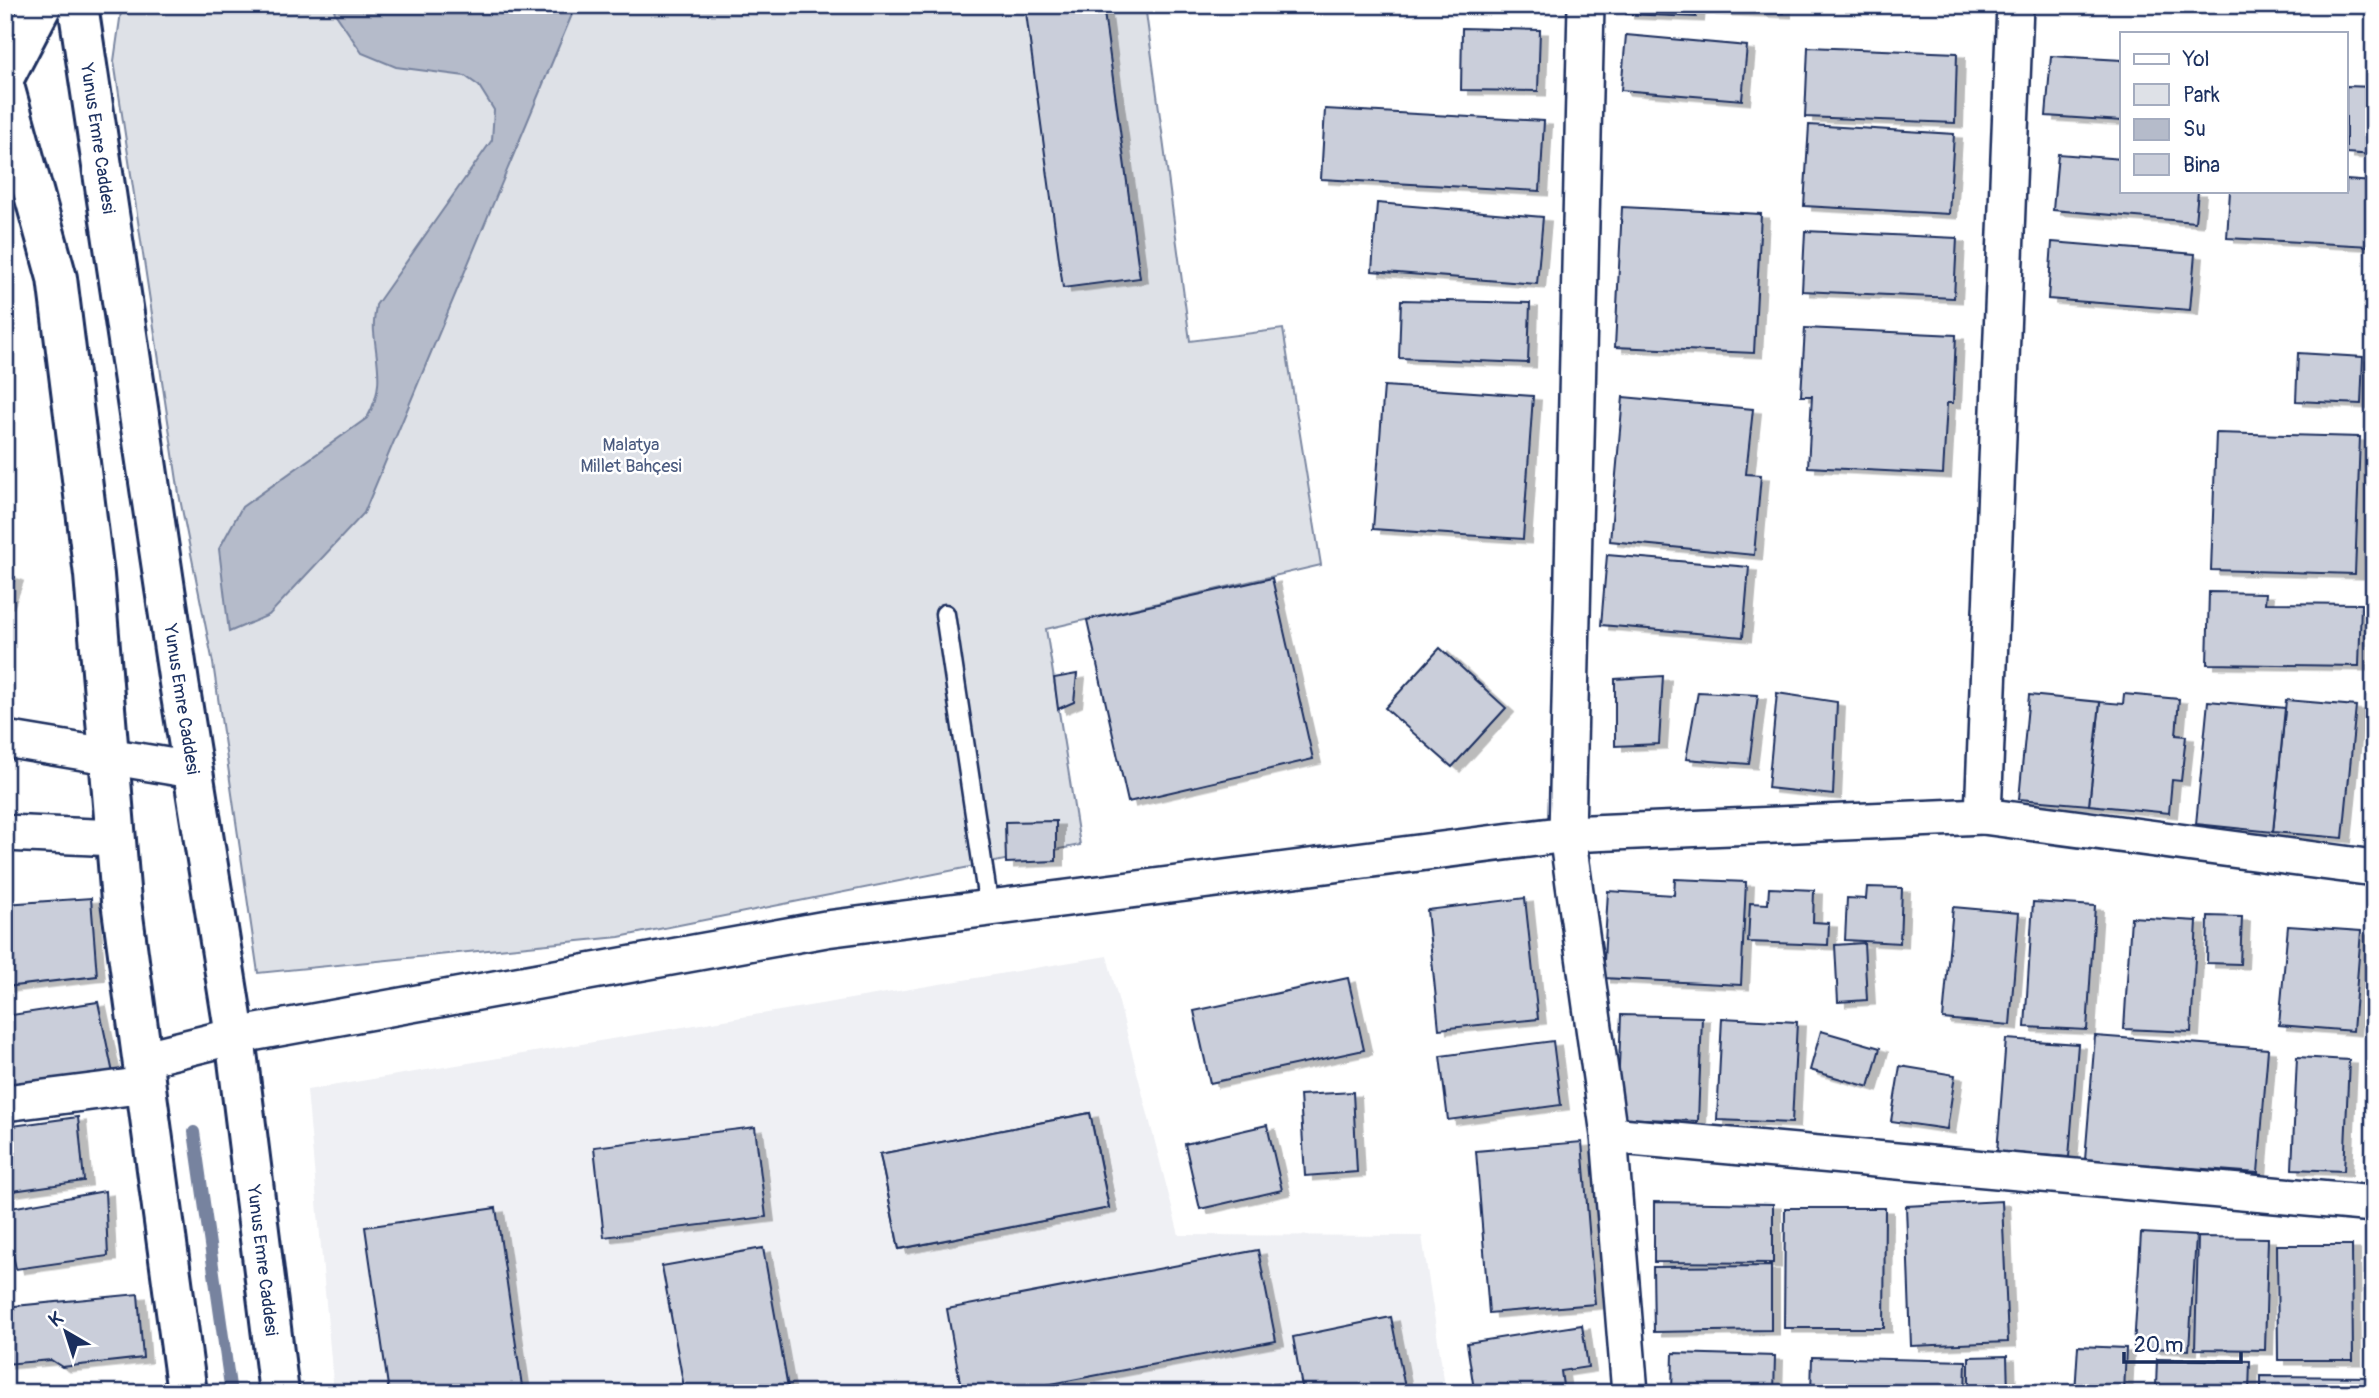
<svg xmlns="http://www.w3.org/2000/svg" width="2379" height="1398" font-family="Pangolin,sans-serif">
  <style>
    .built { fill: #eff0f4 }
    .green { fill: #dee1e7; stroke: #7c88a2; stroke-width: 2 }
    .water { fill: #b5bbca; stroke: #77839f; stroke-width: 2 }
    .lines { fill: none; stroke-linecap: round; stroke-linejoin: round }
    .stream { stroke: #77839f; stroke-width: 12 }
    .building { fill: #caceda; stroke: #1b2f5e; stroke-width: 2; filter: url(#shadow) }
    .lane-casing { stroke: #1b2f5e; stroke-width: 23 }
    .street-casing { stroke: #1b2f5e; stroke-width: 40 }
    .secondary-casing { stroke: #1b2f5e; stroke-width: 44 }
    .lane { stroke: #fff; stroke-width: 18 }
    .street { stroke: #fff; stroke-width: 35 }
    .secondary { stroke: #fff; stroke-width: 38 }
    .labels { text-anchor: middle; stroke-width: 5; stroke-linejoin: round; paint-order: stroke }
    .street-label { font-size: 18px; fill: #1b2f5e; stroke: #fff }
    .park-label { font-size: 18px; fill: #4c5c80; stroke: #fff }
  </style>
  <defs>
    <filter id="shadow"><feDropShadow dx="8" dy="4.5" stdDeviation="0" flood-color="#0004"/></filter>
  </defs>
  <rect width="100%" height="100%" fill="#fff"/>
  <filter id="ink" filterUnits="userSpaceOnUse"><feTurbulence type="fractalNoise" baseFrequency=".0143" numOctaves="2"/><feDisplacementMap in="SourceGraphic" scale="14" xChannelSelector="R" yChannelSelector="G"/><feConvolveMatrix kernelMatrix="1 2 1 2 8 2 1 2 1" color-interpolation-filters="sRGB"/></filter>
  <g filter="url(#ink)">
    <!-- built -->
    <path class="built" d="M 1107,956 L 1179,1235 L 1422,1236 L 1446,1393 L 334,1393 L 307,1090 Z"/>
    <!-- green -->
    <path class="green" d="M 122,5 L 1145,5 L 1190,341 L 1283,329 L 1321,565 L 1046,629 L 1080,845 L 619,937 L 258,973 L 213,663 L 179,494 L 114,61 Z"/>
    <!-- water -->
    <path class="water" d="M 333,5 L 576,5 L 364,513 L 269,615 L 229,632 L 219,549 L 242,507 L 367,418 C 385,386 377,366 374,332 C 373,323 375,314 376,305 L 492,140 L 494,110 L 479,86 L 465,76 L 396,67 L 362,53 L 335,13 Z"/>
    <g class="lines">
      <!-- stream -->
      <path class="stream" d="M 194,1132 L 231,1393"/>
    </g>
    <!-- building -->
    <g class="building">
      <path d="M 1025,5 L 1103,5 L 1140,278 L 1063,288 Z"/>
      <path d="M 1626,5 L 1697,5 L 1696,17 L 1626,14 Z"/>
      <path d="M 1709,5 L 1783,5 L 1783,13 L 1708,10 Z"/>
      <path d="M 1462,28 L 1540,30 L 1538,91 L 1461,90 Z"/>
      <path d="M 1626,35 L 1747,46 L 1742,100 L 1621,90 Z"/>
      <path d="M 1808,47 L 1957,53 L 1955,123 L 1805,117 Z"/>
      <path d="M 2051,56 L 2122,60 L 2122,121 L 2046,116 Z"/>
      <path d="M 2346,86 L 2374,87 L 2374,155 L 2346,153 Z"/>
      <path d="M 1325,109 L 1544,121 L 1540,191 L 1321,179 Z"/>
      <path d="M 1809,125 L 1954,134 L 1949,214 L 1804,206 Z"/>
      <path d="M 2058,154 L 2122,159 L 2122,191 L 2198,191 L 2195,222 L 2053,210 Z"/>
      <path d="M 2346,180 L 2373,182 L 2370,246 L 2227,238 L 2230,191 L 2346,191 Z"/>
      <path d="M 1377,203 L 1543,217 L 1537,284 L 1372,271 Z"/>
      <path d="M 1622,207 L 1761,214 L 1754,353 L 1615,347 Z"/>
      <path d="M 1805,231 L 1957,238 L 1954,298 L 1802,291 Z"/>
      <path d="M 2052,242 L 2195,254 L 2190,310 L 2048,299 Z"/>
      <path d="M 1401,300 L 1530,303 L 1528,363 L 1399,358 Z"/>
      <path d="M 1805,328 L 1956,335 L 1953,403 L 1947,403 L 1943,474 L 1808,467 L 1812,396 L 1801,396 Z"/>
      <path d="M 2298,353 L 2363,357 L 2361,404 L 2296,401 Z"/>
      <path d="M 1384,386 L 1533,396 L 1523,539 L 1373,529 Z"/>
      <path d="M 1623,397 L 1753,409 L 1746,474 L 1761,475 L 1754,555 L 1610,541 Z"/>
      <path d="M 2216,433 L 2360,437 L 2355,574 L 2211,570 Z"/>
      <path d="M 1607,555 L 1749,567 L 1743,637 L 1601,625 Z"/>
      <path d="M 5,573 L 15,577 L 5,604 Z"/>
      <path d="M 1272,578 L 1313,759 L 1128,802 L 1087,620 Z"/>
      <path d="M 2209,592 L 2266,593 L 2265,603 L 2361,604 L 2359,666 L 2207,664 Z"/>
      <path d="M 1440,648 L 1506,708 L 1452,767 L 1385,708 Z"/>
      <path d="M 1077,674 L 1074,702 L 1058,709 L 1054,678 Z"/>
      <path d="M 1663,676 L 1659,744 L 1615,746 L 1615,679 Z"/>
      <path d="M 1698,692 L 1758,695 L 1749,764 L 1686,759 Z"/>
      <path d="M 1777,693 L 1837,702 L 1833,795 L 1768,788 Z"/>
      <path d="M 2124,694 L 2179,699 L 2176,735 L 2186,736 L 2181,781 L 2172,780 L 2169,813 L 2089,805 L 2100,702 L 2123,704 Z"/>
      <path d="M 2029,695 L 2100,702 L 2089,805 L 2019,799 Z"/>
      <path d="M 2286,700 L 2356,706 L 2343,838 L 2273,832 Z"/>
      <path d="M 2208,701 L 2285,708 L 2273,832 L 2196,824 Z"/>
      <path d="M 1056,821 L 1056,861 L 1006,863 L 1005,822 Z"/>
      <path d="M 1675,879 L 1746,882 L 1741,985 L 1603,978 L 1608,891 L 1674,895 Z"/>
      <path d="M 1867,887 L 1902,888 L 1900,943 L 1845,940 L 1847,898 L 1866,899 Z"/>
      <path d="M 1769,888 L 1814,890 L 1813,922 L 1829,923 L 1828,945 L 1748,942 L 1750,903 L 1768,904 Z"/>
      <path d="M 91,898 L 97,976 L 5,987 L 5,904 Z"/>
      <path d="M 1525,898 L 1538,1019 L 1439,1029 L 1427,910 Z"/>
      <path d="M 2033,902 L 2095,906 L 2087,1030 L 2025,1027 Z"/>
      <path d="M 1953,907 L 2019,913 L 2010,1025 L 1943,1019 Z"/>
      <path d="M 2208,916 L 2242,917 L 2240,964 L 2207,963 Z"/>
      <path d="M 2131,917 L 2197,921 L 2191,1032 L 2124,1029 Z"/>
      <path d="M 2288,926 L 2361,931 L 2353,1031 L 2279,1025 Z"/>
      <path d="M 1864,943 L 1867,1000 L 1838,1002 L 1835,945 Z"/>
      <path d="M 1348,978 L 1364,1050 L 1210,1083 L 1194,1011 Z"/>
      <path d="M 98,1002 L 114,1078 L 5,1090 L 5,1016 Z"/>
      <path d="M 1621,1015 L 1702,1017 L 1698,1121 L 1617,1118 Z"/>
      <path d="M 1722,1018 L 1797,1022 L 1792,1123 L 1717,1120 Z"/>
      <path d="M 1821,1031 L 1880,1048 L 1869,1087 L 1810,1070 Z"/>
      <path d="M 2095,1036 L 2268,1049 L 2258,1173 L 2085,1160 Z"/>
      <path d="M 2006,1039 L 2078,1044 L 2069,1157 L 1997,1152 Z"/>
      <path d="M 1553,1041 L 1561,1105 L 1448,1120 L 1440,1056 Z"/>
      <path d="M 2297,1057 L 2349,1060 L 2344,1171 L 2292,1169 Z"/>
      <path d="M 1900,1066 L 1955,1075 L 1947,1129 L 1891,1121 Z"/>
      <path d="M 1353,1092 L 1357,1172 L 1305,1176 L 1300,1095 Z"/>
      <path d="M 1090,1113 L 1109,1208 L 899,1249 L 880,1154 Z"/>
      <path d="M 1090,1113 L 1109,1208 L 899,1249 L 880,1154 Z"/>
      <path d="M 78,1117 L 84,1181 L 5,1192 L 5,1127 Z"/>
      <path d="M 1267,1125 L 1282,1190 L 1200,1209 L 1185,1144 Z"/>
      <path d="M 755,1127 L 766,1217 L 604,1237 L 594,1147 Z"/>
      <path d="M 1582,1142 L 1595,1304 L 1489,1313 L 1476,1151 Z"/>
      <path d="M 105,1191 L 108,1256 L 16,1269 L 5,1219 L 5,1209 Z"/>
      <path d="M 2002,1201 L 2008,1342 L 1911,1346 L 1906,1206 Z"/>
      <path d="M 1654,1202 L 1773,1204 L 1773,1263 L 1654,1262 Z"/>
      <path d="M 496,1208 L 523,1393 L 389,1393 L 365,1227 Z"/>
      <path d="M 1785,1208 L 1885,1208 L 1884,1328 L 1784,1328 Z"/>
      <path d="M 2141,1233 L 2196,1236 L 2189,1350 L 2134,1347 Z"/>
      <path d="M 2198,1237 L 2268,1238 L 2265,1350 L 2195,1349 Z"/>
      <path d="M 2277,1245 L 2352,1245 L 2353,1360 L 2278,1360 Z"/>
      <path d="M 763,1248 L 789,1393 L 685,1393 L 662,1266 Z"/>
      <path d="M 1258,1250 L 1276,1341 L 1004,1393 L 962,1393 L 947,1309 Z"/>
      <path d="M 1771,1266 L 1771,1330 L 1654,1332 L 1653,1267 Z"/>
      <path d="M 138,1294 L 143,1358 L 62,1367 L 51,1360 L 5,1364 L 5,1307 Z"/>
      <path d="M 1391,1317 L 1406,1393 L 1303,1393 L 1293,1337 Z"/>
      <path d="M 1582,1325 L 1588,1367 L 1561,1371 L 1564,1393 L 1498,1393 L 1498,1387 L 1474,1390 L 1467,1343 Z"/>
      <path d="M 2078,1346 L 2126,1348 L 2124,1393 L 2075,1393 Z"/>
      <path d="M 1673,1353 L 1775,1356 L 1774,1393 L 1672,1393 Z"/>
      <path d="M 2007,1356 L 2008,1393 L 1969,1393 L 1969,1357 Z"/>
      <path d="M 1812,1357 L 1966,1361 L 1965,1393 L 1811,1393 Z"/>
      <path d="M 2157,1359 L 2250,1361 L 2249,1393 L 2147,1393 L 2147,1386 L 2156,1387 Z"/>
      <path d="M 2261,1376 L 2371,1377 L 2371,1393 L 2261,1393 Z"/>
      <path d="M 1277,1384 L 1278,1393 L 1219,1393 Z"/>
    </g>
    <g class="lines">
      <defs>
        <path id="lane" d="M 945,614 L 989,908"/>
        <g id="street">
          <path d="M 1586,5 L 1567,834 L 1609,1135 L 1630,1393"/>
          <path d="M 2015,5 L 1983,816 L 2374,868"/>
          <path d="M 5,739 L 192,770"/>
          <path d="M 5,833 L 116,838"/>
          <path d="M 142,1059 L 235,1036 L 826,929 L 1567,834 L 1983,816"/>
          <path d="M 5,1103 L 146,1085"/>
          <path d="M 1609,1135 L 2374,1204"/>
        </g>
        <g id="secondary">
          <path id="s1" d="M 78,5 L 179,683 L 235,1036 L 279,1393"/>
          <path d="M 5,76 L 42,5"/>
          <path d="M 5,89 L 57,278 L 94,575 L 121,901 L 187,1393"/>
        </g>
      </defs>
      <!-- lane casing -->
      <use href="#lane" class="lane-casing"/>
      <!-- street casing -->
      <use href="#street" class="street-casing"/>
      <!-- secondary casing -->
      <use href="#secondary" class="secondary-casing"/>
      <!-- lane -->
      <use href="#lane" class="lane"/>
      <!-- street -->
      <use href="#street" class="street"/>
      <!-- secondary -->
      <use href="#secondary" class="secondary"/>
    </g>
  </g>
  <g class="labels">
    <!-- street labels -->
    <g class="street-label">
      <text dy="6" stroke="none"><textPath href="#s1" startOffset="135">Yunus Emre Caddesi</textPath></text>
      <text dy="6" stroke="none"><textPath href="#s1" startOffset="702">Yunus Emre Caddesi</textPath></text>
      <text dy="6" stroke="none"><textPath href="#s1" startOffset="1269">Yunus Emre Caddesi</textPath></text>
    </g>
    <!-- park labels -->
    <g class="park-label">
      <text x="631" y="451">Malatya<tspan x="631" dy="21">Millet Bahçesi</tspan></text>
    </g>
  </g>
  <!-- margin -->
  <rect width="2379" height="1398" fill="none" stroke="#fff" stroke-width="28"/>
  <rect x="14" y="14" width="2351" height="1370" fill="none" stroke="#1b2f5e" stroke-width="2.5" filter="url(#ink)"/>
  <!-- legend -->
  <rect x="2120" y="32" width="228" height="161" fill="#ffffff" stroke="#a4acbf" stroke-width="2"/>
  <rect x="2134" y="54" width="35" height="10" fill="#ffffff" stroke="#a4acbf" stroke-width="2"/>
  <text x="2183" y="66" font-size="21" fill="#1b2f5e">Yol</text>
  <rect x="2134" y="84" width="35" height="21" fill="#dee1e7" stroke="#a4acbf" stroke-width="2"/>
  <text x="2183" y="102" font-size="21" fill="#1b2f5e">Park</text>
  <rect x="2134" y="119" width="35" height="21" fill="#b5bbca" stroke="#a4acbf" stroke-width="2"/>
  <text x="2183" y="136" font-size="21" fill="#1b2f5e">Su</text>
  <rect x="2134" y="154" width="35" height="21" fill="#caceda" stroke="#a4acbf" stroke-width="2"/>
  <text x="2183" y="172" font-size="21" fill="#1b2f5e">Bina</text>
  <!-- north arrow -->
  <g transform="translate(66 1332) rotate(321)" stroke="#ffffff" stroke-width="5" paint-order="stroke">
  <path d="M0-5L12 26L0 18L-12 26Z" fill="#1b2f5e"/>
  <text y="-10" font-size="19" font-weight="bold" text-anchor="middle" fill="#1b2f5e">K</text>
  </g>
  <!-- scale -->
  <path d="M2124 1352v10h117v-10" fill="none" stroke="#1b2f5e" stroke-width="3.5"/>
  <text x="2134" y="1352" font-size="21" fill="#1b2f5e" stroke="#ffffff" stroke-width="5" paint-order="stroke">20 m</text>
</svg>
